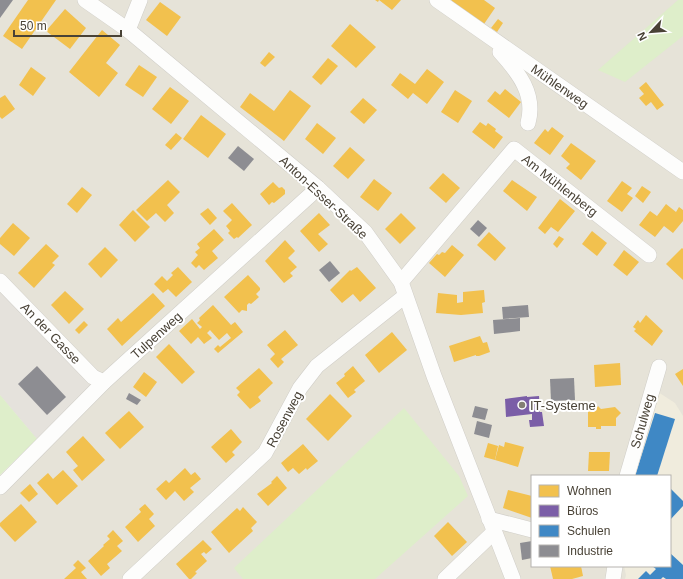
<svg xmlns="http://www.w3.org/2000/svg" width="683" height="579" font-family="Helvetica,sans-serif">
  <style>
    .residential { fill: #e6e3d8; fill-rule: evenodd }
    .industrial { fill: #e5e2dc }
    .education { fill: #f0ecdd }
    .green { fill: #deeeca }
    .homes { fill: #f2c14e }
    .offices { fill: #7b5ea7 }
    .schools { fill: #3f88c5 }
    .industry { fill: #8d8d92 }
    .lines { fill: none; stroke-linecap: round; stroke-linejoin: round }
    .street-casing { stroke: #d0cec8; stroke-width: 16 }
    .street { stroke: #fdfdfc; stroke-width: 15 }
    .poi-dot { fill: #847f75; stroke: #fff; stroke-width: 1.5 }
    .labels { text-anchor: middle; stroke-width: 4; stroke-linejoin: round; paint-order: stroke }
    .street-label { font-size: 13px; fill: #494236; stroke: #fff }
    .poi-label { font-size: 13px; fill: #494236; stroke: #fff; text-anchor: start }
  </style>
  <rect width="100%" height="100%" fill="#f2f1eb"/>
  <!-- residential -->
  <path class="residential" d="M 0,0 L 683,0 L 683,579 L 0,579 L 0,475 L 37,439 L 0,395 ZM 532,476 L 670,476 L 670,566 L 532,566 Z"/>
  <!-- industrial -->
  <path class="industrial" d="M 0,284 L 91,387 L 37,439 L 0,395 Z"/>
  <!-- education -->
  <path class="education" d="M 655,390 L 675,403 L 683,416 L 683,579 L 625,579 L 626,575 L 624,566 L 670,566 L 670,476 L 632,476 Z"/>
  <!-- green -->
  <g class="green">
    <path d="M 678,0 L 683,0 L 683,36 L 625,82 L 598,70 Z"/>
    <path d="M 0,395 L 37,439 L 0,475 Z"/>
    <path d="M 404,408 L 459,476 L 468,496 L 375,579 L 243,579 L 234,568 Z"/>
  </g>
  <!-- homes -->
  <g class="homes">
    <path d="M 28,0 L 56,0 L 22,49 L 3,36 Z"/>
    <path d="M 375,0 L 401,0 L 392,10 L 379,0 L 378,2 Z"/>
    <path d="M 452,0 L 484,0 L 495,8 L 484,24 L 451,1 Z"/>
    <path d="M 160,2 L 181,17 L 167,36 L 146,20 Z"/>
    <path d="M 65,9 L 86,28 L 70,49 L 46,31 Z"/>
    <path d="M 498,19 L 503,23 L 497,32 L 491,28 Z"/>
    <path d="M 350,24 L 376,47 L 356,68 L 331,46 Z"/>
    <path d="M 102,30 L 120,45 L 106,63 L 118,73 L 99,97 L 69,72 Z"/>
    <path d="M 269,52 L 275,57 L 265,67 L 260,63 Z"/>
    <path d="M 328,58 L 338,66 L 321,85 L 312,77 Z"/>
    <path d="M 139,65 L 157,77 L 143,97 L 125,85 Z"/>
    <path d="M 31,67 L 46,78 L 33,96 L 19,85 Z"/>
    <path d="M 427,69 L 444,82 L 427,104 L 413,93 L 408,99 L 391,85 L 400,73 L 415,84 Z"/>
    <path d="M 646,82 L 664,105 L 657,110 L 651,102 L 646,106 L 639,98 L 644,94 L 639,88 Z"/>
    <path d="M 170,87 L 189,101 L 171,124 L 152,109 Z"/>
    <path d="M 505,89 L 521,102 L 509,118 L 487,101 L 495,91 L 500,95 Z"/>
    <path d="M 290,90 L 311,106 L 284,141 L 240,107 L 250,93 L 274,111 Z"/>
    <path d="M 455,90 L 472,101 L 458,123 L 441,112 Z"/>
    <path d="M 5,95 L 15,109 L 2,119 L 0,117 L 0,98 Z"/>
    <path d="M 363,98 L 377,110 L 364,124 L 350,112 Z"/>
    <path d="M 201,115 L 226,134 L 208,158 L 183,139 Z"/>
    <path d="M 480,122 L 486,126 L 488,123 L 496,129 L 495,131 L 503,137 L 494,149 L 472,132 Z"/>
    <path d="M 317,123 L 336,138 L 323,154 L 305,139 Z"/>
    <path d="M 552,127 L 564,136 L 550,155 L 534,143 L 545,129 L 548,132 Z"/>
    <path d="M 176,133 L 182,138 L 171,150 L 165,145 Z"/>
    <path d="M 571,143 L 596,161 L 581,180 L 566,168 L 570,164 L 561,156 Z"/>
    <path d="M 350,147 L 365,160 L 348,179 L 333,166 Z"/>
    <path d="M 443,173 L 460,188 L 446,203 L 429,188 Z"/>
    <path d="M 374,179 L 392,193 L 378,211 L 360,197 Z"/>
    <path d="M 168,180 L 180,192 L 167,205 L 174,213 L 165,222 L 156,213 L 147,221 L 136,210 Z"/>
    <path d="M 512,180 L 537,197 L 527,211 L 503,191 Z"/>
    <path d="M 622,181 L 632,188 L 627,194 L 633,198 L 622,212 L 607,201 Z"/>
    <path d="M 273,182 L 279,188 L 282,187 L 285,190 L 285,194 L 274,203 L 272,202 L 269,205 L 260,194 Z"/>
    <path d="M 642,186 L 651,192 L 643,203 L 635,196 Z"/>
    <path d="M 82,187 L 92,195 L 77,213 L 67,204 Z"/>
    <path d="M 560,199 L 575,211 L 558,232 L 551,227 L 545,234 L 538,228 Z"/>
    <path d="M 232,203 L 252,225 L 238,238 L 237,237 L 234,239 L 228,233 L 230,231 L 226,226 L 232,220 L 223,211 Z"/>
    <path d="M 666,204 L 676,212 L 679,207 L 683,210 L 683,221 L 673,233 L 664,226 L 655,237 L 639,225 L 650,211 L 657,216 Z"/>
    <path d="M 208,208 L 217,218 L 210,225 L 200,214 Z"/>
    <path d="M 133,210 L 150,227 L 135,242 L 119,225 Z"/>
    <path d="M 319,213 L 330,225 L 318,234 L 328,244 L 319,252 L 300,231 Z"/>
    <path d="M 401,213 L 416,228 L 400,244 L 385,229 Z"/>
    <path d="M 13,223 L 30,238 L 14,256 L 0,244 L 0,238 Z"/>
    <path d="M 214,229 L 224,240 L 212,251 L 218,258 L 204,270 L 199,265 L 196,268 L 191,263 L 198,255 L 195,252 L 200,248 L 197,244 Z"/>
    <path d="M 592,231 L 607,243 L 597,256 L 582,244 Z"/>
    <path d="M 489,232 L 506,248 L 495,261 L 477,245 Z"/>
    <path d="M 559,236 L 564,239 L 557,248 L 553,244 Z"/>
    <path d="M 285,240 L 295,251 L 288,258 L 297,267 L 290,273 L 293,276 L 284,283 L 265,261 Z"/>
    <path d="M 46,244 L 59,256 L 52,263 L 55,265 L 34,288 L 18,273 Z"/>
    <path d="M 452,245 L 464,255 L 445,277 L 429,263 L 437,254 L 439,255 L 442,252 L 445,253 Z"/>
    <path d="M 105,247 L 118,260 L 101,278 L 88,264 Z"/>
    <path d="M 682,248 L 683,249 L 683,280 L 666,264 Z"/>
    <path d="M 624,250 L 639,262 L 627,276 L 613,265 Z"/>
    <path d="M 178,267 L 192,282 L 176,297 L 168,289 L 163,293 L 154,284 L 162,276 L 167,281 L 173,275 L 171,273 Z"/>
    <path d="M 357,267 L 376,288 L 360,302 L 353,294 L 342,303 L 330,290 L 350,270 L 351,271 Z"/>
    <path d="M 248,275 L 260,288 L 260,290 L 256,294 L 259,297 L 251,304 L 249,303 L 247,305 L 247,311 L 242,310 L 239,313 L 224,297 Z"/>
    <path d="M 484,290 L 485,302 L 482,303 L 483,313 L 461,315 L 436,313 L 438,293 L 457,295 L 457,303 L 463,302 L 463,292 Z"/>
    <path d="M 65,291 L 84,309 L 69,324 L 51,305 Z"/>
    <path d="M 153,293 L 165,306 L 122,346 L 107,329 L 118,318 L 121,322 Z"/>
    <path d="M 213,305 L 231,325 L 235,322 L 243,332 L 218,353 L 214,349 L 218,345 L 220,347 L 231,338 L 227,333 L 219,340 L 210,330 L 207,333 L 212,338 L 204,344 L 198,337 L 191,344 L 179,331 L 192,319 L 200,329 L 202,327 L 201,326 L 197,323 L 200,320 L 199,318 Z"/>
    <path d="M 646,315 L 663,331 L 652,346 L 634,331 L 636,329 L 633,327 L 638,320 L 640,323 Z"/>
    <path d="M 84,321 L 88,325 L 79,334 L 75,330 Z"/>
    <path d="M 285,330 L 298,345 L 281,359 L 284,362 L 278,368 L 270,359 L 275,354 L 267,345 Z"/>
    <path d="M 392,332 L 407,350 L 379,373 L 365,355 Z"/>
    <path d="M 480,336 L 483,343 L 487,342 L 490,352 L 479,356 L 476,356 L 476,355 L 454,362 L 449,346 Z"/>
    <path d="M 169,344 L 195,372 L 182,384 L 156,357 Z"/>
    <path d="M 620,363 L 621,385 L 595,387 L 594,365 Z"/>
    <path d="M 353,366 L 365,381 L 354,390 L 356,392 L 348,398 L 336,383 L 345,376 L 344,374 Z"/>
    <path d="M 259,368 L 273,383 L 258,397 L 261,401 L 250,409 L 237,395 L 240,392 L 236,388 Z"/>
    <path d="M 683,369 L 683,386 L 675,374 Z"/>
    <path d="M 144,372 L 157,382 L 146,397 L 133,387 Z"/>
    <path d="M 330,394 L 352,416 L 328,441 L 306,419 Z"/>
    <path d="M 598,406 L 601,409 L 615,407 L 621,413 L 616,418 L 616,426 L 601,426 L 601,429 L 596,429 L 596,427 L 588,427 L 588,409 L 596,409 Z"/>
    <path d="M 129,411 L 144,427 L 120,449 L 105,433 Z"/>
    <path d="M 231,429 L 242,442 L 232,452 L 235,455 L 226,463 L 211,447 Z"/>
    <path d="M 83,436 L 105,460 L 82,481 L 73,470 L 78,466 L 66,452 Z"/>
    <path d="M 505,442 L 524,447 L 518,467 L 495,460 L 499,445 L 504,447 Z"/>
    <path d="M 488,443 L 498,446 L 495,460 L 484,457 Z"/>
    <path d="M 303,444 L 318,461 L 307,470 L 306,468 L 299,474 L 293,468 L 288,472 L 281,463 Z"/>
    <path d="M 589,452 L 610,452 L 609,471 L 588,471 Z"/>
    <path d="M 185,468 L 191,475 L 195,472 L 201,479 L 190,488 L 194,492 L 184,501 L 175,491 L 166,500 L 156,489 L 166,480 L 169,483 Z"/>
    <path d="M 63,470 L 78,486 L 57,505 L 37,483 L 48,473 L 53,479 Z"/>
    <path d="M 277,476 L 287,488 L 268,506 L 257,494 L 272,483 L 271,482 Z"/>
    <path d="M 30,484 L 38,494 L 29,502 L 20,493 Z"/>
    <path d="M 508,490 L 532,496 L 532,518 L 503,508 Z"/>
    <path d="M 21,504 L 37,522 L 15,542 L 0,526 L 0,523 Z"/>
    <path d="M 145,504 L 154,514 L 149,519 L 155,526 L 138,542 L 125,527 L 141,512 L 139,509 Z"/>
    <path d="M 243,507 L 257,522 L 251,528 L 253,531 L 229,553 L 211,532 L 237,508 L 240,511 Z"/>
    <path d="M 448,522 L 467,542 L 452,556 L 434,536 Z"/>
    <path d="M 113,530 L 123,541 L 117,546 L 122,551 L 107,564 L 110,568 L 101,576 L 88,561 L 104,546 L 103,545 L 110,539 L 107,536 Z"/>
    <path d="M 203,540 L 212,549 L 206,554 L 204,552 L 201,554 L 207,561 L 195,572 L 197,573 L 191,579 L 189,579 L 176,564 Z"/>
    <path d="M 78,560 L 86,568 L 81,572 L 87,579 L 64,579 L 76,568 L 73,565 Z"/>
    <path d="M 550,566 L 581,566 L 583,576 L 572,579 L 553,579 Z"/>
  </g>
  <!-- offices -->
  <path class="offices" d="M 527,396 L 527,397 L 539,396 L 540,412 L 542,412 L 544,426 L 530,427 L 529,420 L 532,420 L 532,414 L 506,417 L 505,399 Z"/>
  <!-- schools -->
  <g class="schools">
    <path d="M 655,413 L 675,419 L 657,476 L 635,476 Z"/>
    <path d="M 670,488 L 683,501 L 683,506 L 670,520 Z"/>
    <path d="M 670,553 L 683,565 L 683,579 L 666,579 L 663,577 L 661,579 L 638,579 L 646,571 L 650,575 L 656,569 L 652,566 L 670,566 Z"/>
  </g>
  <!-- industry -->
  <g class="industry">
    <path d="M 0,0 L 13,0 L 0,18 Z"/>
    <path d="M 238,146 L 254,159 L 244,171 L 228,158 Z"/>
    <path d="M 478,220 L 487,228 L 479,237 L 470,229 Z"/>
    <path d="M 330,261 L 340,273 L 329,282 L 319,270 Z"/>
    <path d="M 528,305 L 529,317 L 503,319 L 502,307 Z"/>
    <path d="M 520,318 L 520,331 L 494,334 L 493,320 Z"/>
    <path d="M 37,366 L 66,397 L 47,415 L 18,384 Z"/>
    <path d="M 574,378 L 575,400 L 551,401 L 550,379 Z"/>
    <path d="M 129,393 L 141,400 L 137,405 L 126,399 Z"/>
    <path d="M 475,406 L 488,409 L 485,420 L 472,417 Z"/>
    <path d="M 477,421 L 492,425 L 489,438 L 474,434 Z"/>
    <path d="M 532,541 L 532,558 L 522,560 L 520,543 Z"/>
  </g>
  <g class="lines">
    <defs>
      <g id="street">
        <path d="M 85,0 L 128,30 L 318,188 L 365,232 L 401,282 L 434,376 L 513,579"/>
        <path d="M 437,0 L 683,172"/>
        <path d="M 128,30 L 140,0"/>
        <path d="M 500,52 C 518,72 536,94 528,123"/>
        <path d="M 0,281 L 93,377 L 104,382"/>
        <path d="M 401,282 L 514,149 L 649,255"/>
        <path d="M 627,476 L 659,367"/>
        <path d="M 0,487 L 104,382 L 318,188"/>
        <path d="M 489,519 L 532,530"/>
        <path d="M 130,579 L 265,453 L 300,388 L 317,366 L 405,296"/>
        <path d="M 445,579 L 494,532"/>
        <path d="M 613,579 L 615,566"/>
      </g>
    </defs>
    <!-- street casing -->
    <use href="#street" class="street-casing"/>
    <!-- street -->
    <use href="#street" class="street"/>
  </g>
  <!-- markers -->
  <circle class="poi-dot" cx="522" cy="405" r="4"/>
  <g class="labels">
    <!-- street labels -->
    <g class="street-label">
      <text transform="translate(560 86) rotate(35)" y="5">Mühlenweg</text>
      <text transform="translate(560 185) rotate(38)" y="5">Am Mühlenberg</text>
      <text transform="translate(324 197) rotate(43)" y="5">Anton-Esser-Straße</text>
      <text transform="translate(51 333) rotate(46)" y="5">An der Gasse</text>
      <text transform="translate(156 335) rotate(-42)" y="5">Tulpenweg</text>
      <text transform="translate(284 419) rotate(-62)" y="5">Rosenweg</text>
      <text transform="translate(642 421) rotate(-74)" y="5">Schulweg</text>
    </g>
    <!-- poi labels -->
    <g class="poi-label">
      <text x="530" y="410">IT-Systeme</text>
    </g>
  </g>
  <!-- legend -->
  <rect x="531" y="475" width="140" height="92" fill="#ffffff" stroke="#b6b3af"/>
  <rect x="539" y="485" width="20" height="12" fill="#f2c14e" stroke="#b6b3af"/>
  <text x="567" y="495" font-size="12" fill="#494236">Wohnen</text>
  <rect x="539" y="505" width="20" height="12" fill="#7b5ea7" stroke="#b6b3af"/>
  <text x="567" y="515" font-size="12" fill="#494236">Büros</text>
  <rect x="539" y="525" width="20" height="12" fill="#3f88c5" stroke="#b6b3af"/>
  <text x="567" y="535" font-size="12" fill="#494236">Schulen</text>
  <rect x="539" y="545" width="20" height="12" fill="#8d8d92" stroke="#b6b3af"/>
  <text x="567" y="555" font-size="12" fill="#494236">Industrie</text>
  <!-- north arrow -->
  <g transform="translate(651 32) rotate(244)" stroke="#ffffff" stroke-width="3" paint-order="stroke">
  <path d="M0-3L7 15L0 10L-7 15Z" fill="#494236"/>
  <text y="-6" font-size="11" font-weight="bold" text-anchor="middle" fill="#494236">N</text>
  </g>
  <!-- scale -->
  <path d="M14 30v6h107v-6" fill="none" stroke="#494236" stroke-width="2"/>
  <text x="20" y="30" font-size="12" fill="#494236" stroke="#ffffff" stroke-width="3" paint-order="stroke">50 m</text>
</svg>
